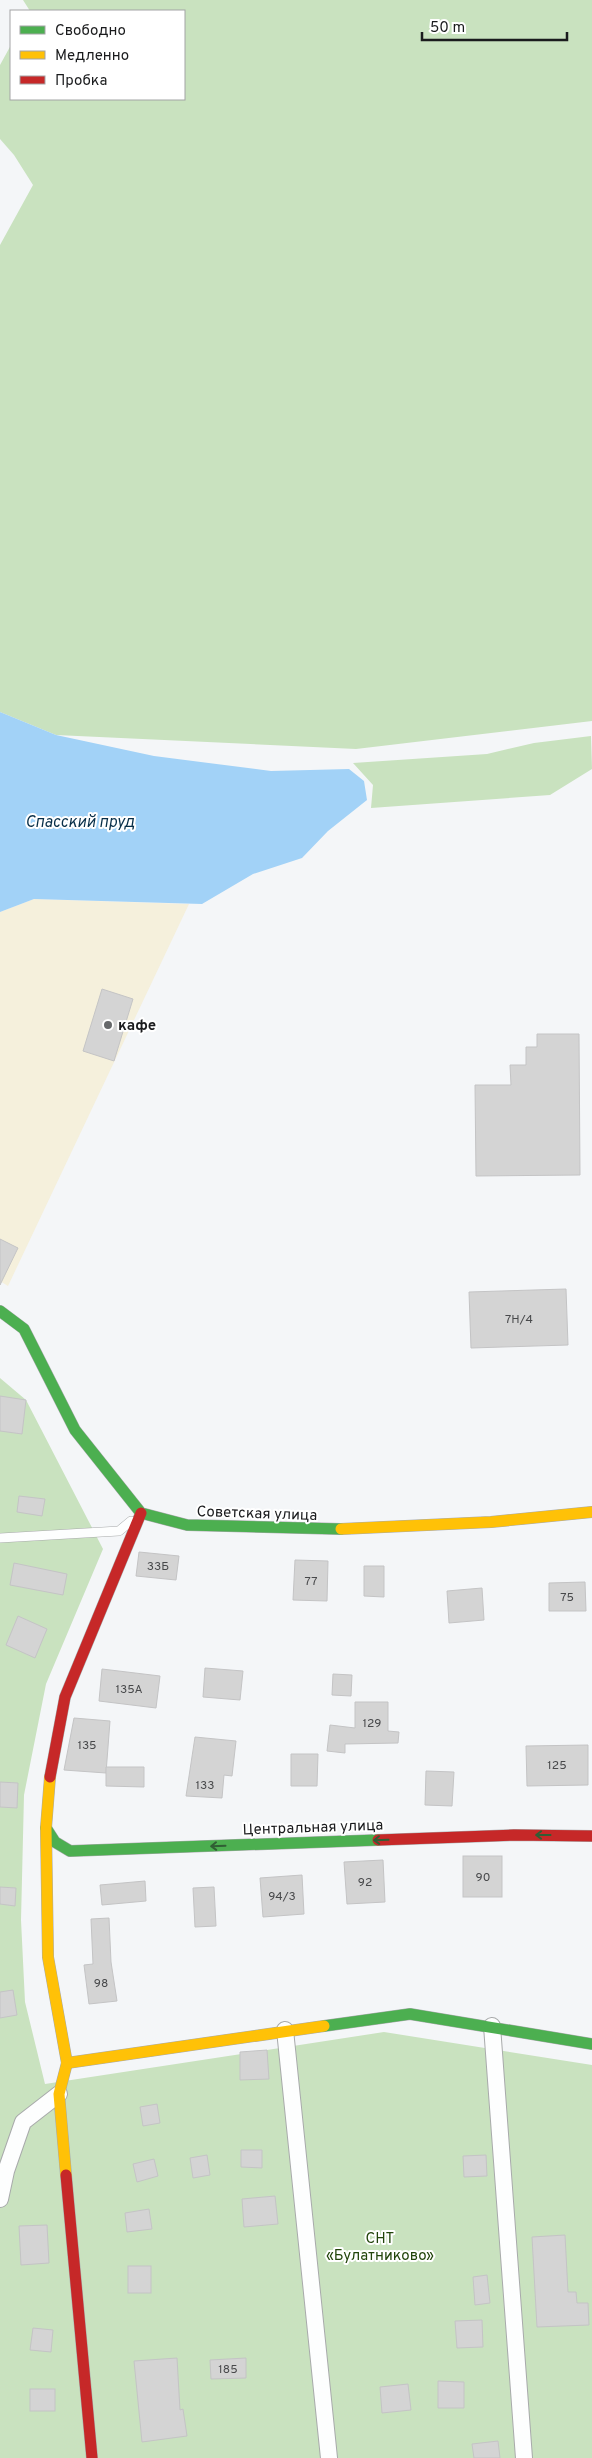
<svg xmlns="http://www.w3.org/2000/svg" width="592" height="2458" font-family="Overpass,sans-serif">
  <style>
    .green { fill: #c9e2bf }
    .sand { fill: #f5f0dc }
    .water { fill: #a2d2f7 }
    .building { fill: #d4d4d4; stroke: #c4c4c5 }
    .lines { fill: none; stroke-linecap: round; stroke-linejoin: round }
    .lane-casing { stroke: #a8aaab; stroke-width: 10 }
    .street-casing { stroke: #a8aaab; stroke-width: 18 }
    .fast-casing { stroke: #a8aaab; stroke-width: 12 }
    .slow-casing { stroke: #a8aaab; stroke-width: 12 }
    .jam-casing { stroke: #a8aaab; stroke-width: 12 }
    .lane { stroke: #fdfefe; stroke-width: 9 }
    .street { stroke: #fdfefe; stroke-width: 16 }
    .fast { stroke: #4caf50; stroke-width: 11 }
    .slow { stroke: #ffc107; stroke-width: 11 }
    .jam { stroke: #c62828; stroke-width: 11 }
    .oneway { stroke: #305e34 }
    .poi-dot { fill: #66686a; stroke: #fff; stroke-width: 2 }
    .labels { text-anchor: middle; stroke-width: 4; stroke-linejoin: round; paint-order: stroke }
    .number-label { font-size: 12px; fill: #48494b }
    .poi-label { font-size: 15px; font-weight: bold; fill: #1a1b1d; stroke: #fff; text-anchor: start }
    .street-label { font-size: 15px; fill: #1a1b1d; stroke: #fff }
    .park-label { font-size: 15px; fill: #22450b; stroke: #fff }
    .water-label { font-size: 16px; font-style: italic; fill: #082f49; stroke: #fff }
  </style>
  <rect width="100%" height="100%" fill="#f4f6f8"/>
  <!-- green -->
  <g class="green">
    <path d="M 23,0 L 592,0 L 592,721 L 356,749 L 56,735 L 0,712 L 0,245 L 33,185 L 14,155 L 0,139 L 0,65 L 11,45 L 11,99 L 184,99 L 184,11 L 30,11 Z"/>
    <path d="M 591,736 L 592,769 L 550,795 L 371,808 L 373,785 L 353,763 L 487,754 L 534,743 Z"/>
    <path d="M 0,1378 L 26,1400 L 103,1549 L 46,1684 L 24,1795 L 21,1920 L 25,2002 L 45,2084 L 384,2032 L 592,2065 L 592,2458 L 0,2458 Z"/>
  </g>
  <!-- sand -->
  <path class="sand" d="M 34,899 L 189,904 L 8,1286 L 0,1281 L 0,912 Z"/>
  <!-- water -->
  <path class="water" d="M 0,712 L 56,735 L 154,756 L 271,771 L 349,769 L 364,781 L 367,800 L 328,831 L 302,858 L 253,874 L 202,904 L 34,899 L 0,912 Z"/>
  <!-- building -->
  <g class="building">
    <path d="M 102,989 L 133,999 L 114,1061 L 83,1051 Z"/>
    <path d="M 537,1034 L 579,1034 L 580,1175 L 476,1176 L 475,1085 L 511,1085 L 510,1065 L 526,1065 L 526,1047 L 537,1047 Z"/>
    <path d="M 0,1239 L 18,1248 L 0,1285 Z"/>
    <path d="M 566,1289 L 568,1345 L 471,1348 L 469,1292 Z"/>
    <path d="M 0,1396 L 26,1400 L 22,1434 L 0,1431 Z"/>
    <path d="M 19,1496 L 45,1499 L 42,1516 L 17,1512 Z"/>
    <path d="M 139,1552 L 179,1556 L 176,1580 L 136,1576 Z"/>
    <path d="M 295,1560 L 328,1561 L 327,1601 L 293,1600 Z"/>
    <path d="M 14,1563 L 67,1574 L 63,1595 L 10,1585 Z"/>
    <path d="M 364,1566 L 384,1566 L 384,1597 L 364,1596 Z"/>
    <path d="M 585,1582 L 586,1611 L 549,1611 L 549,1583 Z"/>
    <path d="M 482,1588 L 484,1620 L 449,1623 L 447,1591 Z"/>
    <path d="M 18,1616 L 47,1629 L 35,1658 L 6,1645 Z"/>
    <path d="M 205,1668 L 243,1671 L 240,1700 L 203,1697 Z"/>
    <path d="M 102,1669 L 160,1676 L 156,1708 L 99,1701 Z"/>
    <path d="M 333,1674 L 352,1675 L 351,1696 L 332,1695 Z"/>
    <path d="M 355,1702 L 388,1702 L 388,1731 L 399,1732 L 398,1743 L 345,1744 L 345,1753 L 327,1751 L 330,1725 L 355,1728 Z"/>
    <path d="M 74,1718 L 110,1721 L 106,1773 L 64,1770 Z"/>
    <path d="M 195,1737 L 236,1741 L 232,1776 L 224,1775 L 222,1798 L 186,1796 Z"/>
    <path d="M 588,1745 L 588,1785 L 527,1786 L 526,1746 Z"/>
    <path d="M 291,1754 L 318,1754 L 317,1786 L 291,1786 Z"/>
    <path d="M 106,1767 L 144,1767 L 144,1787 L 106,1786 Z"/>
    <path d="M 426,1771 L 454,1772 L 452,1806 L 425,1805 Z"/>
    <path d="M 0,1782 L 18,1783 L 17,1808 L 0,1807 Z"/>
    <rect x="463" y="1856" width="39" height="41"/>
    <path d="M 383,1860 L 385,1902 L 347,1904 L 344,1862 Z"/>
    <path d="M 302,1875 L 304,1914 L 263,1917 L 260,1878 Z"/>
    <path d="M 145,1881 L 146,1901 L 102,1905 L 100,1885 Z"/>
    <path d="M 0,1887 L 16,1888 L 15,1906 L 0,1904 Z"/>
    <path d="M 214,1887 L 216,1926 L 195,1927 L 193,1888 Z"/>
    <path d="M 109,1918 L 111,1962 L 117,2001 L 89,2004 L 84,1965 L 93,1964 L 91,1919 Z"/>
    <path d="M 13,1990 L 17,2015 L 0,2018 L 0,1992 Z"/>
    <path d="M 267,2050 L 269,2079 L 240,2080 L 240,2052 Z"/>
    <path d="M 157,2104 L 160,2123 L 143,2126 L 140,2107 Z"/>
    <path d="M 241,2150 L 262,2150 L 262,2168 L 241,2167 Z"/>
    <path d="M 207,2155 L 210,2175 L 193,2178 L 190,2158 Z"/>
    <path d="M 486,2155 L 487,2176 L 464,2177 L 463,2156 Z"/>
    <path d="M 154,2159 L 158,2176 L 137,2182 L 133,2164 Z"/>
    <path d="M 275,2196 L 278,2224 L 244,2227 L 242,2199 Z"/>
    <path d="M 149,2209 L 152,2229 L 127,2232 L 125,2213 Z"/>
    <path d="M 47,2225 L 49,2263 L 21,2265 L 19,2226 Z"/>
    <path d="M 565,2235 L 568,2292 L 576,2292 L 577,2303 L 588,2303 L 589,2325 L 537,2327 L 532,2237 Z"/>
    <rect x="128" y="2266" width="23" height="27"/>
    <path d="M 487,2275 L 490,2303 L 475,2305 L 473,2277 Z"/>
    <path d="M 482,2320 L 483,2347 L 457,2348 L 455,2321 Z"/>
    <path d="M 33,2328 L 53,2330 L 51,2352 L 30,2350 Z"/>
    <path d="M 177,2358 L 180,2410 L 183,2409 L 187,2436 L 142,2442 L 134,2361 Z"/>
    <path d="M 246,2358 L 246,2378 L 211,2379 L 210,2360 Z"/>
    <path d="M 438,2381 L 464,2382 L 464,2408 L 438,2408 Z"/>
    <path d="M 408,2384 L 411,2410 L 382,2413 L 380,2387 Z"/>
    <rect x="30" y="2389" width="25" height="22"/>
    <path d="M 498,2441 L 500,2458 L 474,2458 L 472,2444 Z"/>
  </g>
  <g class="lines">
    <defs>
      <path id="lane" d="M 0,1538 L 119,1531 L 131,1521"/>
      <g id="street">
        <path d="M 492,2026 L 524,2458"/>
        <path d="M 285,2030 L 329,2458"/>
        <path d="M 0,2199 L 6,2171 L 23,2122 L 59,2094"/>
      </g>
      <g id="fast">
        <path d="M 0,1311 L 24,1329 L 75,1430 L 141,1513 L 187,1525 L 341,1529"/>
        <path d="M 46,1828 L 55,1842 L 70,1851 L 378,1840"/>
        <path d="M 324,2026 L 410,2014 L 592,2044"/>
      </g>
      <g id="slow">
        <path d="M 341,1529 L 491,1522 L 592,1512"/>
        <path d="M 50,1777 L 46,1828 L 48,1957 L 67,2063 L 59,2094 L 66,2175"/>
        <path d="M 67,2063 L 324,2026"/>
      </g>
      <g id="jam">
        <path d="M 50,1777 L 65,1697 L 141,1513"/>
        <path d="M 378,1840 L 514,1835 L 592,1836"/>
        <path d="M 66,2175 L 92,2458"/>
      </g>
    </defs>
    <!-- lane casing -->
    <use href="#lane" class="lane-casing"/>
    <!-- street casing -->
    <use href="#street" class="street-casing"/>
    <!-- fast casing -->
    <use href="#fast" class="fast-casing"/>
    <!-- slow casing -->
    <use href="#slow" class="slow-casing"/>
    <!-- jam casing -->
    <use href="#jam" class="jam-casing"/>
    <!-- lane -->
    <use href="#lane" class="lane"/>
    <!-- street -->
    <use href="#street" class="street"/>
    <!-- fast -->
    <use href="#fast" class="fast"/>
    <!-- slow -->
    <use href="#slow" class="slow"/>
    <!-- jam -->
    <use href="#jam" class="jam"/>
  </g>
  <!-- one-way arrows -->
  <defs><path id="oneway-shaft" d="M-6 0H5M1.5-3L5.5 0L1.5 3" fill="none" stroke-width="1.6" stroke-linecap="round" stroke-linejoin="round" transform="scale(1.25)"/></defs>
  <g class="oneway">
    <use href="#oneway-shaft" transform="translate(543 1835) rotate(-180)"/>
    <use href="#oneway-shaft" transform="translate(381 1840) rotate(178)"/>
    <use href="#oneway-shaft" transform="translate(218 1846) rotate(178)"/>
  </g>
  <!-- markers -->
  <circle class="poi-dot" cx="108" cy="1025" r="5"/>
  <g class="labels">
    <!-- number labels -->
    <g class="number-label">
      <text x="519" y="1323">7Н/4</text>
      <text x="158" y="1570">33Б</text>
      <text x="311" y="1585">77</text>
      <text x="567" y="1601">75</text>
      <text x="129" y="1693">135А</text>
      <text x="372" y="1727">129</text>
      <text x="87" y="1749">135</text>
      <text x="557" y="1769">125</text>
      <text x="205" y="1789">133</text>
      <text x="483" y="1881">90</text>
      <text x="365" y="1886">92</text>
      <text x="282" y="1900">94/3</text>
      <text x="101" y="1987">98</text>
      <text x="228" y="2373">185</text>
    </g>
    <!-- poi labels -->
    <g class="poi-label">
      <text x="118" y="1030">кафе</text>
    </g>
    <!-- street labels -->
    <g class="street-label">
      <text transform="translate(257 1513) rotate(2)" y="5">Советская улица</text>
      <text transform="translate(313 1827) rotate(-2)" y="5">Центральная улица</text>
    </g>
    <!-- park labels -->
    <g class="park-label">
      <text x="380" y="2243">СНТ<tspan x="380" dy="17">«Булатниково»</tspan></text>
    </g>
    <!-- water labels -->
    <g class="water-label">
      <text x="80" y="827">Спасский пруд</text>
    </g>
  </g>
  <!-- legend -->
  <rect x="10" y="10" width="175" height="90" fill="#ffffff" stroke="#a3a4a5"/>
  <rect x="20" y="26" width="25" height="8" fill="#4caf50" stroke="#a3a4a5"/>
  <text x="55" y="35" font-size="15" fill="#1a1b1d">Свободно</text>
  <rect x="20" y="51" width="25" height="8" fill="#ffc107" stroke="#a3a4a5"/>
  <text x="55" y="60" font-size="15" fill="#1a1b1d">Медленно</text>
  <rect x="20" y="76" width="25" height="8" fill="#c62828" stroke="#a3a4a5"/>
  <text x="55" y="85" font-size="15" fill="#1a1b1d">Пробка</text>
  <!-- scale -->
  <path d="M422 32v8h145v-8" fill="none" stroke="#1a1b1d" stroke-width="2.5"/>
  <text x="430" y="32" font-size="15" fill="#1a1b1d" stroke="#ffffff" stroke-width="4" paint-order="stroke">50 m</text>
</svg>
